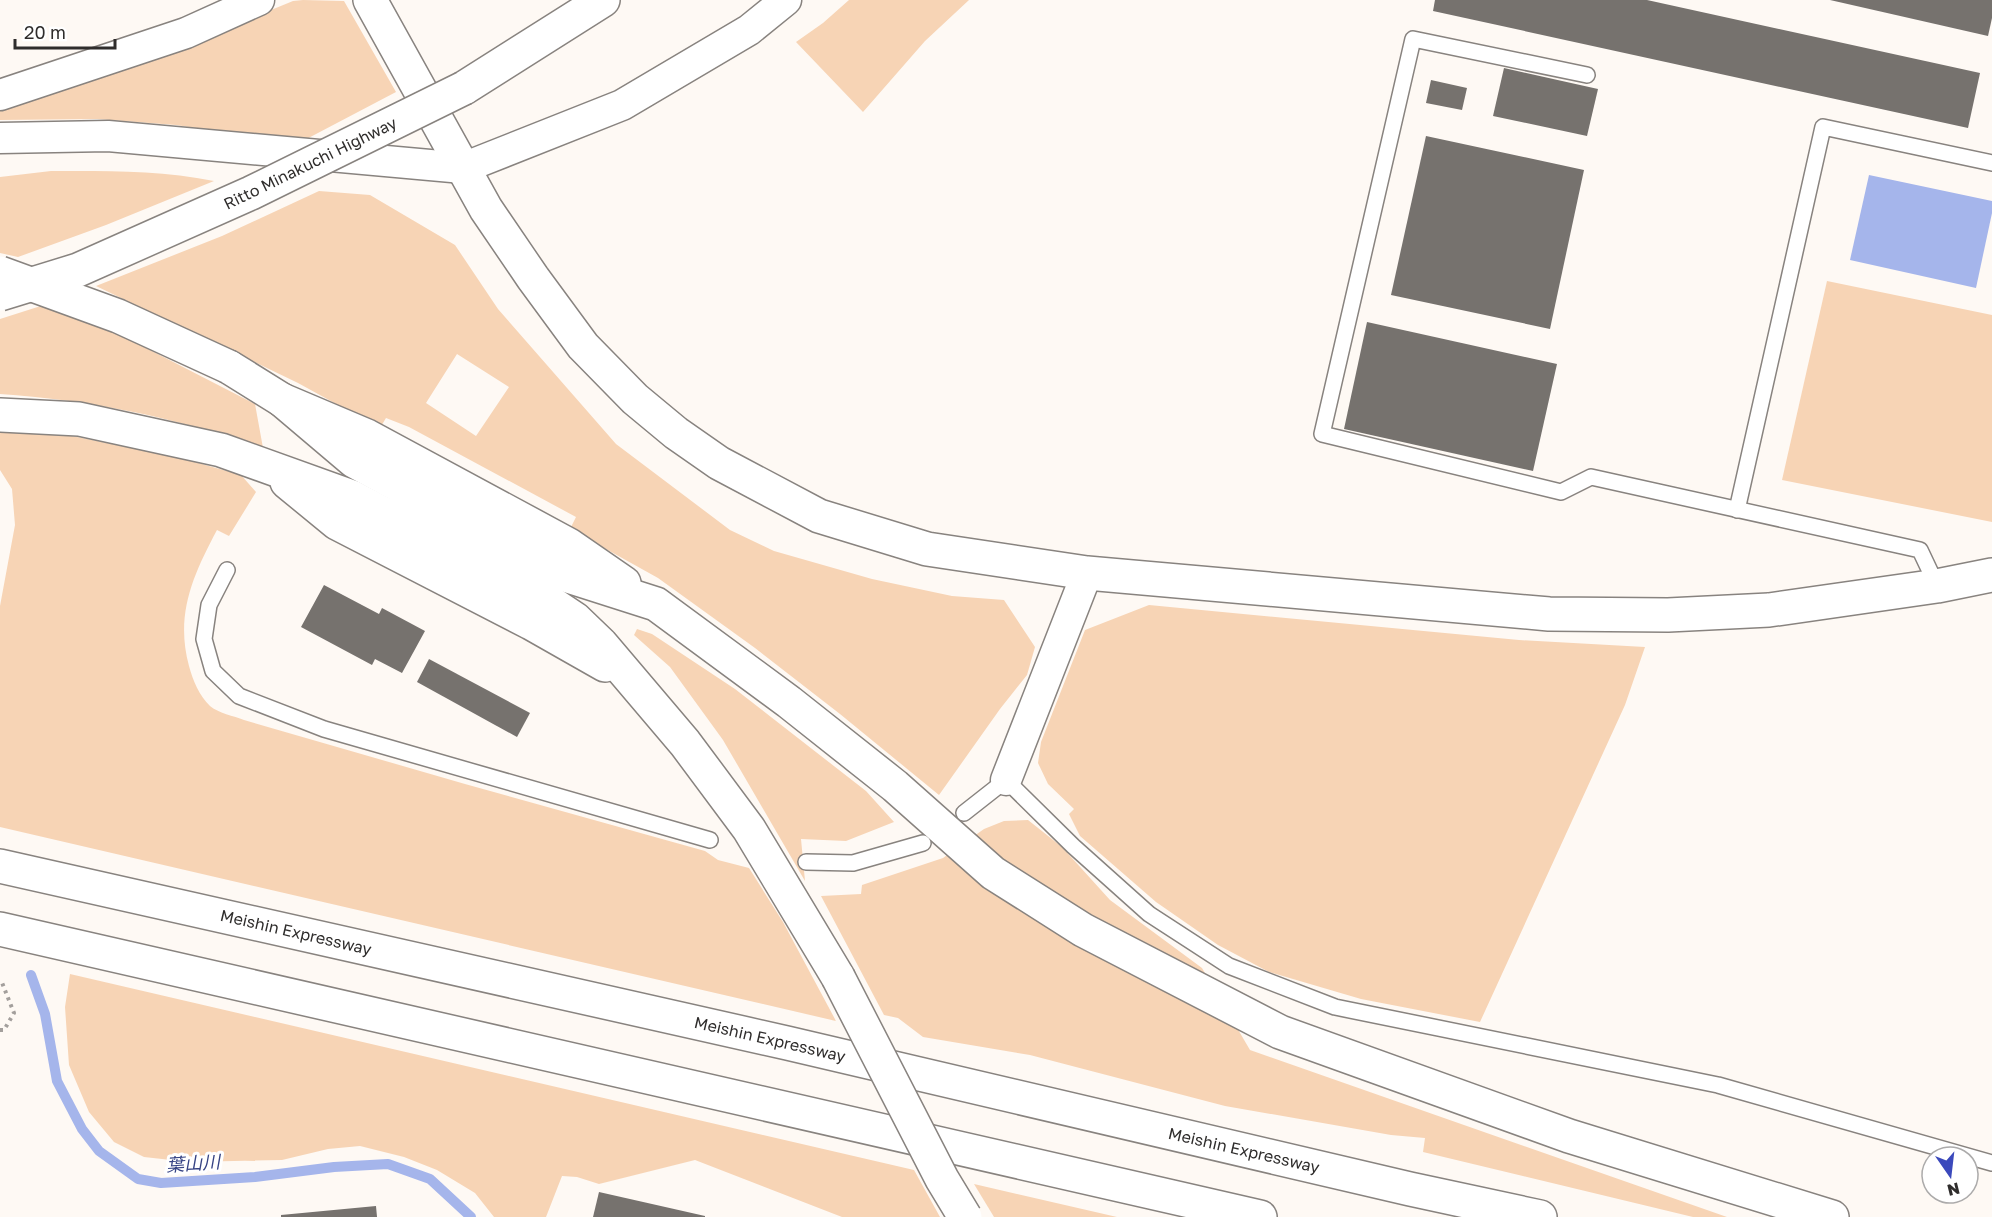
<svg xmlns="http://www.w3.org/2000/svg" width="1992" height="1217" font-family="'Golos Text','Noto Sans JP',sans-serif">
  <style>
    .green { fill: #f7d4b5; fill-rule: evenodd }
    .water { fill: #a5b5eb }
    .lines { fill: none; stroke-linecap: round; stroke-linejoin: round }
    .stream { stroke: #a5b5eb; stroke-width: 10 }
    .building { fill: #76726e }
    .service-casing { stroke: #88837f; stroke-width: 18 }
    .minor-casing { stroke: #88837f; stroke-width: 33 }
    .tertiary-casing { stroke: #88837f; stroke-width: 36 }
    .trunk-casing { stroke: #88837f; stroke-width: 36 }
    .motorway-casing { stroke: #88837f; stroke-width: 36 }
    .path { stroke: #a39f9c; stroke-width: 4; stroke-dasharray: 3 4.5; stroke-linecap: butt }
    .service { stroke: #fff; stroke-width: 15 }
    .minor { stroke: #fff; stroke-width: 30 }
    .tertiary { stroke: #fff; stroke-width: 33 }
    .trunk { stroke: #fff; stroke-width: 33 }
    .motorway { stroke: #fff; stroke-width: 33 }
    .trunk-bridge-casing { stroke: #88837f; stroke-width: 36; stroke-linecap: butt }
    .motorway-bridge-casing { stroke: #88837f; stroke-width: 36; stroke-linecap: butt }
    .trunk-bridge { stroke: #fff; stroke-width: 33 }
    .motorway-bridge { stroke: #fff; stroke-width: 33 }
    .labels { text-anchor: middle; stroke-width: 6; stroke-linejoin: round; paint-order: stroke }
    .street-label { font-size: 16px; fill: #2f2d2c; stroke: #fff }
    .water-label { font-size: 18px; font-style: italic; fill: #364384; stroke: #fff }
  </style>
  <rect width="100%" height="100%" fill="#fef9f4"/>
  <!-- green -->
  <g class="green">
    <path d="M 303,0 L 344,1 L 396,92 L 297,144 L 176,125 L 97,119 L 0,120 L 0,109 L 163,54 L 293,1 Z"/>
    <path d="M 849,0 L 969,0 L 925,41 L 863,112 L 796,42 L 823,23 Z"/>
    <path d="M 51,171 C 106,171 160,170 214,181 L 106,225 L 18,257 L 0,253 L 0,177 Z"/>
    <path d="M 319,191 L 370,195 L 455,245 L 498,309 L 616,444 L 730,530 L 774,551 L 872,579 L 952,596 L 1004,600 L 1035,647 L 1027,675 L 1000,709 L 939,795 L 840,714 L 755,648 L 658,578 L 570,529 L 576,517 L 409,427 L 386,418 L 380,428 L 298,383 L 96,286 L 222,236 ZM 457,354 L 509,387 L 476,436 L 426,403 Z"/>
    <path d="M 1827,281 L 1992,315 L 1992,522 L 1782,480 Z"/>
    <path d="M 47,304 L 115,332 L 255,404 L 263,448 C 178,418 90,400 0,394 L 0,319 Z"/>
    <path d="M 0,429 L 67,435 L 177,457 L 241,475 L 256,492 L 229,536 L 217,530 C 193,575 175,615 189,666 C 193,681 199,695 210,706 C 218,713 234,716 244,720 L 465,784 L 705,851 L 718,860 L 749,868 L 783,922 L 836,1021 L 0,827 L 0,606 L 15,525 L 12,489 L 0,470 Z"/>
    <path d="M 1149,605 L 1519,640 L 1645,647 L 1625,705 L 1480,1022 L 1361,999 L 1269,972 L 1218,945 L 1156,902 L 1080,836 L 1069,814 L 1074,809 L 1048,784 L 1038,763 L 1041,742 L 1085,630 Z"/>
    <path d="M 637,629 L 652,634 L 735,689 L 866,791 L 894,822 L 846,841 L 801,839 L 805,881 L 723,740 L 670,667 L 634,635 Z"/>
    <path d="M 1028,820 L 1062,847 L 1110,900 L 1202,968 L 1250,1050 L 1727,1217 L 1693,1217 L 1423,1152 L 1425,1138 L 1391,1135 L 1225,1106 L 1030,1055 L 923,1037 L 898,1018 L 884,1015 L 821,896 L 861,894 L 862,885 L 943,858 L 984,829 L 1004,821 Z"/>
    <path d="M 70,974 L 914,1170 L 940,1217 L 842,1217 L 695,1160 L 599,1184 L 577,1177 L 562,1176 L 546,1217 L 494,1217 L 475,1193 L 437,1170 L 404,1157 L 360,1146 L 328,1149 L 282,1160 L 189,1162 L 144,1157 L 114,1142 L 89,1112 L 69,1065 L 65,1007 Z"/>
    <path d="M 974,1184 L 1117,1217 L 994,1217 Z"/>
  </g>
  <!-- water -->
  <path class="water" d="M 1869,175 L 1992,201 L 1992,213 L 1976,288 L 1850,260 Z"/>
  <g class="lines">
    <!-- stream -->
    <path class="stream" d="M 31,975 L 45,1014 L 57,1081 L 82,1129 L 99,1151 L 138,1179 L 161,1183 L 255,1177 L 334,1167 L 388,1164 L 430,1179 L 471,1217"/>
  </g>
  <!-- building -->
  <g class="building">
    <path d="M 1435,0 L 1647,0 L 1980,73 L 1968,128 L 1433,11 Z"/>
    <path d="M 1830,0 L 1992,0 L 1992,18 L 1988,36 Z"/>
    <path d="M 1504,68 L 1598,89 L 1587,136 L 1493,116 Z"/>
    <path d="M 1431,80 L 1467,88 L 1462,110 L 1426,103 Z"/>
    <path d="M 1426,136 L 1584,170 L 1550,329 L 1391,295 Z"/>
    <path d="M 1367,322 L 1557,364 L 1533,471 L 1344,429 Z"/>
    <path d="M 324,585 L 379,614 L 382,608 L 425,631 L 402,673 L 375,659 L 372,665 L 301,627 Z"/>
    <path d="M 429,659 L 530,713 L 517,737 L 417,682 Z"/>
    <path d="M 599,1192 L 705,1216 L 705,1217 L 593,1217 Z"/>
    <path d="M 376,1206 L 377,1217 L 281,1217 L 281,1215 Z"/>
  </g>
  <g class="lines">
    <defs>
      <g id="service">
        <path d="M 1587,75 L 1413,39 L 1322,434 L 1561,492 L 1591,477 L 1920,550 L 1937,586"/>
        <path d="M 1737,510 L 1823,127 L 1992,163"/>
        <path d="M 227,570 L 209,605 L 204,639 L 213,671 L 239,696 L 324,729 L 710,840"/>
        <path d="M 964,813 L 1006,780 L 1073,846 L 1149,914 L 1229,966 L 1335,1007 L 1718,1085 L 1992,1163"/>
        <path d="M 806,862 L 853,863 L 923,843"/>
      </g>
      <g id="minor">
        <path d="M 0,95 L 186,33 L 259,0"/>
        <path d="M 0,138 L 108,136 L 463,168 L 622,105 L 749,30 L 786,0"/>
        <path d="M 1006,780 L 1087,573"/>
      </g>
      <path id="tertiary" d="M 370,0 L 486,209 L 533,278 L 583,346 L 635,399 L 676,433 L 719,463 L 819,516 L 927,549 L 1087,573 L 1549,614 L 1668,615 L 1769,610 L 1937,586 L 1992,575"/>
      <path id="trunk" d="M 464,88 L 603,0"/>
      <g id="motorway">
        <path d="M 229,367 L 282,400 L 367,436 L 569,545 L 624,583"/>
        <path d="M 282,400 L 354,461 L 562,574 L 656,604 L 789,702 L 895,786 L 993,873 L 1083,930 L 1280,1032 L 1569,1136 L 1832,1217"/>
        <path d="M 0,415 L 79,419 L 221,450 L 352,497 L 548,601 L 575,619 L 601,644 L 685,743 L 749,829 L 838,977"/>
        <path d="M 287,482 L 337,523 L 531,623 L 605,665"/>
        <path d="M 0,866 L 787,1043 L 1410,1189 L 1540,1217"/>
        <path d="M 0,929 L 1260,1217"/>
      </g>
    </defs>
    <!-- service casing -->
    <use href="#service" class="service-casing"/>
    <!-- minor casing -->
    <use href="#minor" class="minor-casing"/>
    <!-- tertiary casing -->
    <use href="#tertiary" class="tertiary-casing"/>
    <!-- trunk casing -->
    <use href="#trunk" class="trunk-casing"/>
    <!-- motorway casing -->
    <use href="#motorway" class="motorway-casing"/>
    <!-- path -->
    <path class="path" d="M 0,1030 L 4,1030 L 14,1013 L 1,980"/>
    <!-- service -->
    <use href="#service" class="service"/>
    <!-- minor -->
    <use href="#minor" class="minor"/>
    <!-- tertiary -->
    <use href="#tertiary" class="tertiary"/>
    <!-- trunk -->
    <use href="#trunk" class="trunk"/>
    <!-- motorway -->
    <use href="#motorway" class="motorway"/>
    <defs>
      <path id="trunk-bridge" d="M 0,294 L 78,270 L 251,193 L 464,88"/>
      <g id="motorway-bridge">
        <path d="M 0,273 L 118,316 L 229,367"/>
        <path d="M 838,977 L 942,1179 L 965,1217"/>
      </g>
    </defs>
    <!-- trunk-bridge casing -->
    <use href="#trunk-bridge" class="trunk-bridge-casing"/>
    <!-- motorway-bridge casing -->
    <use href="#motorway-bridge" class="motorway-bridge-casing"/>
    <!-- trunk-bridge -->
    <use href="#trunk-bridge" class="trunk-bridge"/>
    <!-- motorway-bridge -->
    <use href="#motorway-bridge" class="motorway-bridge"/>
  </g>
  <g class="labels">
    <!-- street labels -->
    <g class="street-label">
      <text transform="translate(310 163) rotate(-26)" y="6">Ritto Minakuchi Highway</text>
      <text transform="translate(296 932) rotate(13)" y="6">Meishin Expressway</text>
      <text transform="translate(770 1039) rotate(13)" y="6">Meishin Expressway</text>
      <text transform="translate(1244 1150) rotate(13)" y="6">Meishin Expressway</text>
    </g>
    <!-- water labels -->
    <g class="water-label">
      <text transform="translate(193 1164) rotate(-4)" y="6">葉山川</text>
    </g>
  </g>
  <!-- north arrow -->
  <g transform="translate(1950 1175) rotate(166)"><circle r="28" fill="#ffffff" stroke="#acabab" stroke-width="1.5"/>
  <path d="M0-4.5L10 22L0 15L-10 22Z" fill="#3b49bc"/>
  <text y="-9" font-size="16" font-weight="bold" text-anchor="middle" fill="#2f2d2c">N</text>
  </g>
  <!-- scale -->
  <path d="M15 39v9h100v-9" fill="none" stroke="#2f2d2c" stroke-width="3"/>
  <text x="24" y="39" font-size="18" fill="#2f2d2c" stroke="#ffffff" stroke-width="4.5" paint-order="stroke">20 m</text>
</svg>
